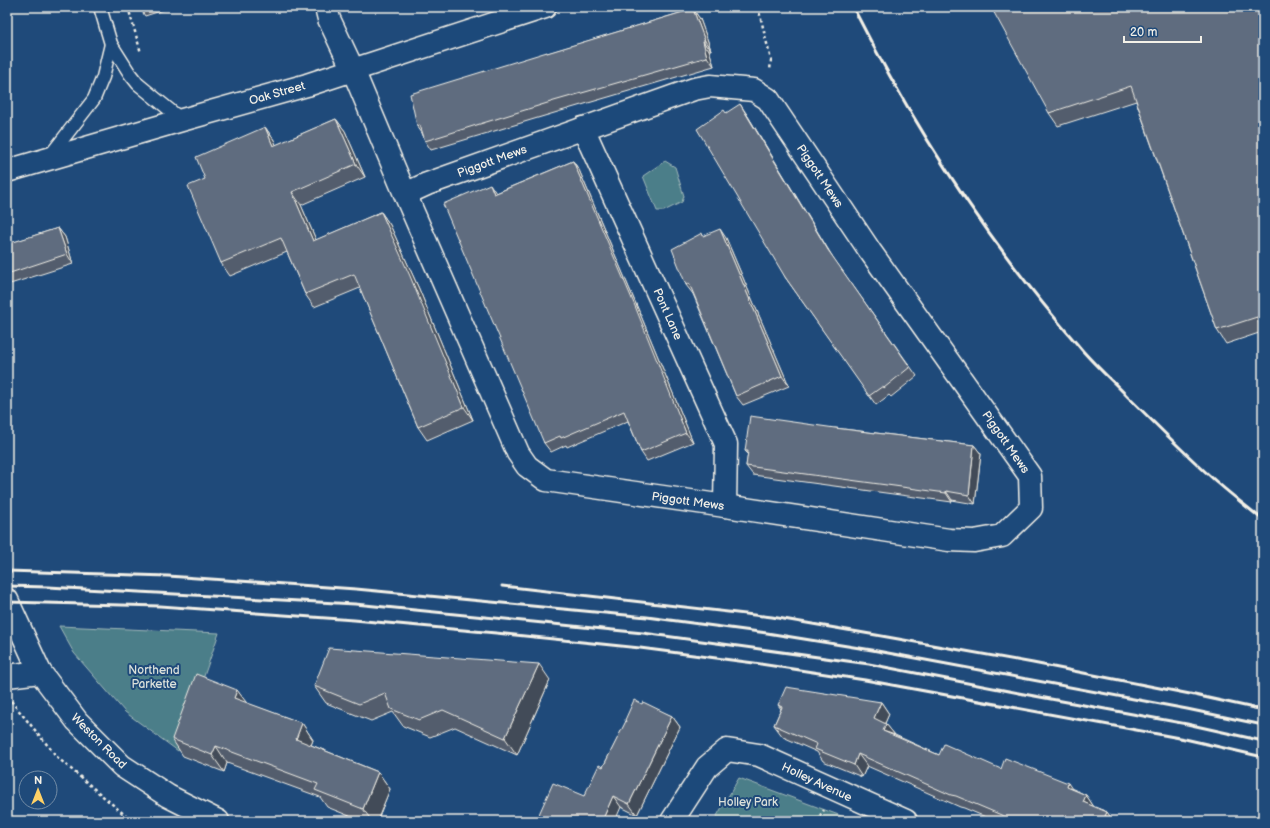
<svg xmlns="http://www.w3.org/2000/svg" width="1270" height="828" font-family="'Balsamiq Sans',sans-serif">
  <style>
    .green { fill: #4c7e89; stroke: #a0b8b8 }
    .lines { fill: none; stroke-linecap: round; stroke-linejoin: round }
    .lane-casing { stroke: #f4f1e8; stroke-width: 15 }
    .street-casing { stroke: #f4f1e8; stroke-width: 25 }
    .secondary-casing { stroke: #f4f1e8; stroke-width: 25 }
    .path { stroke: #f4f1e8; stroke-width: 2.5; stroke-dasharray: 3 3; stroke-linecap: butt }
    .lane { stroke: #1f4a7a; stroke-width: 12 }
    .street { stroke: #1f4a7a; stroke-width: 22 }
    .secondary { stroke: #1f4a7a; stroke-width: 22 }
    .rail { stroke: #f4f1e8; stroke-width: 3 }
    .wall { fill: #525d6d; stroke: #f4f1e8 }
    .shaded-wall { fill: #424c59; stroke: #f4f1e8 }
    .building { fill: #5f6c7f; stroke: #f4f1e8 }
    .labels { text-anchor: middle; stroke-width: 4; stroke-linejoin: round; paint-order: stroke }
    .street-label { font-size: 12px; fill: #f4f1e8; stroke: #1f4a7a }
    .park-label { font-size: 12px; fill: #dbe0da; stroke: #1f4a7a }
  </style>
  <rect width="100%" height="100%" fill="#1f4a7a"/>
  <filter id="ink" filterUnits="userSpaceOnUse"><feTurbulence type="fractalNoise" baseFrequency=".025" numOctaves="2"/><feDisplacementMap in="SourceGraphic" scale="8" xChannelSelector="R" yChannelSelector="G"/><feConvolveMatrix kernelMatrix="1 2 1 2 8 2 1 2 1" color-interpolation-filters="sRGB"/></filter>
  <g filter="url(#ink)">
    <!-- green -->
    <g class="green">
      <path d="M 665,161 L 675,167 L 684,196 L 682,202 L 664,211 L 657,211 L 643,176 Z"/>
      <path d="M 59,626 L 219,633 L 178,751 L 125,712 L 74,653 Z"/>
      <path d="M 739,778 L 844,817 L 841,821 L 714,821 Z"/>
    </g>
    <g class="lines">
      <defs>
        <g id="lane">
          <path d="M 100,7 L 111,44 L 130,74 L 138,84 L 182,120"/>
          <path d="M 49,157 L 94,99 L 103,77 L 111,44"/>
        </g>
        <g id="street">
          <path d="M 326,7 L 329,19 L 353,70 L 405,194 L 518,453 L 527,466 L 546,480 L 725,506 L 949,540 L 974,541 L 1002,536 L 1031,508 L 1030,476 L 870,251 L 768,99 L 754,90 L 710,86 L 694,89 L 427,184 L 405,194"/>
          <path d="M 583,128 L 726,444 L 725,506"/>
          <path d="M 7,676 L 40,672"/>
          <path d="M 672,821 L 707,767 L 727,750 L 759,755 L 906,821"/>
        </g>
        <g id="secondary">
          <path d="M 7,171 L 182,120 L 307,85 L 545,7"/>
          <path d="M 7,600 L 40,672 L 77,721 L 122,766 L 168,796 L 218,821"/>
        </g>
      </defs>
      <!-- lane casing -->
      <use href="#lane" class="lane-casing"/>
      <!-- street casing -->
      <use href="#street" class="street-casing"/>
      <!-- secondary casing -->
      <use href="#secondary" class="secondary-casing"/>
      <!-- path -->
      <g class="path">
        <path d="M 128,7 L 141,53"/>
        <path d="M 758,7 L 771,60 L 770,71"/>
        <path d="M 11,701 L 58,758 L 132,821"/>
        <path d="M 816,821 L 824,810"/>
      </g>
      <!-- lane -->
      <use href="#lane" class="lane"/>
      <!-- street -->
      <use href="#street" class="street"/>
      <!-- secondary -->
      <use href="#secondary" class="secondary"/>
      <!-- rail -->
      <g class="rail">
        <path d="M 853,7 C 914,127 988,242 1077,344 C 1092,363 1111,379 1128,397 C 1155,423 1181,450 1209,475 C 1226,491 1245,505 1263,520"/>
        <path d="M 7,571 L 168,576 L 356,589 L 647,617 L 767,633 L 872,650 L 1187,709 L 1263,725"/>
        <path d="M 7,586 L 48,587 L 355,604 L 643,633 L 869,664 L 1029,695 L 1187,724 L 1263,741"/>
        <path d="M 502,586 L 772,617 L 876,635 L 1033,663 L 1190,694 L 1263,710"/>
        <path d="M 7,602 L 160,606 L 354,620 L 496,633 L 640,648 L 754,663 L 865,680 L 1185,739 L 1263,757"/>
      </g>
    </g>
    <!-- wall -->
    <g class="wall">
      <path d="M 139,7 L 173,7 L 145,16 Z"/>
      <path d="M 1263,7 L 1262,332 L 1226,344 L 1217,330 L 1136,101 L 1058,126 L 1049,113 Z"/>
      <path d="M 693,9 L 700,19 L 711,50 L 709,50 L 714,66 L 561,111 L 431,150 L 425,141 L 422,133 L 417,126 L 548,53 Z"/>
      <path d="M 726,113 L 746,113 L 834,259 L 917,376 L 891,397 L 889,395 L 876,405 L 785,277 Z"/>
      <path d="M 336,119 L 345,131 L 365,177 L 301,205 L 316,240 L 381,212 L 390,225 L 419,289 L 473,420 L 427,440 L 418,427 L 360,288 L 314,307 L 305,294 L 287,252 L 230,276 L 221,263 L 205,179 L 265,127 L 274,140 L 276,145 Z"/>
      <path d="M 573,161 L 579,170 L 641,316 L 693,442 L 647,461 L 641,452 L 628,421 L 567,447 L 566,445 L 551,452 L 544,443 L 496,193 Z"/>
      <path d="M 58,228 L 65,237 L 73,264 L 7,285 L 7,240 L 8,244 Z"/>
      <path d="M 704,236 L 726,238 L 789,386 L 743,405 L 736,396 L 693,294 L 686,285 Z"/>
      <path d="M 835,428 L 974,445 L 981,454 L 975,504 L 952,500 L 952,502 L 753,475 L 746,466 L 748,454 L 745,451 Z"/>
      <path d="M 550,680 L 517,755 L 455,727 L 430,737 L 403,726 L 393,712 L 371,721 L 326,703 L 314,686 Z"/>
      <path d="M 237,690 L 246,703 L 302,723 L 313,740 L 311,745 L 378,772 L 390,789 L 377,821 L 362,821 L 327,807 L 320,797 L 227,763 L 224,772 L 183,756 L 172,739 Z"/>
      <path d="M 881,702 L 889,714 L 885,723 L 895,735 L 939,755 L 1001,769 L 1073,789 L 1086,795 L 1094,807 L 1107,812 L 1111,818 L 1117,821 L 995,821 L 964,808 L 960,807 L 867,766 L 862,777 L 823,761 L 817,752 L 783,737 L 774,725 L 781,709 L 778,705 Z"/>
      <path d="M 642,704 L 672,716 L 680,727 L 637,815 L 621,807 L 584,796 L 603,767 L 626,722 L 625,720 Z"/>
    </g>
    <!-- shaded-wall -->
    <g class="shaded-wall">
      <path d="M 693,9 L 700,19 L 711,50 L 705,41 Z"/>
      <path d="M 703,41 L 709,50 L 714,66 L 707,57 Z"/>
      <path d="M 740,104 L 746,113 L 834,260 L 828,250 Z"/>
      <path d="M 336,119 L 345,131 L 365,177 L 356,164 Z"/>
      <path d="M 265,127 L 274,140 L 282,159 L 273,146 Z"/>
      <path d="M 573,161 L 579,170 L 641,316 L 693,442 L 686,433 Z"/>
      <path d="M 490,184 L 496,193 L 501,203 L 494,194 Z"/>
      <path d="M 292,192 L 301,205 L 322,254 L 313,241 Z"/>
      <path d="M 381,212 L 390,225 L 419,289 L 473,420 L 464,407 Z"/>
      <path d="M 58,228 L 65,237 L 73,264 L 67,254 Z"/>
      <path d="M 720,229 L 726,238 L 789,386 L 782,376 Z"/>
      <path d="M 974,445 L 981,454 L 975,504 L 969,495 Z"/>
      <path d="M 946,491 L 952,500 L 952,502 L 946,493 Z"/>
      <path d="M 539,664 L 550,680 L 517,755 L 505,738 Z"/>
      <path d="M 237,690 L 249,706 L 234,698 Z"/>
      <path d="M 881,702 L 889,714 L 882,730 L 874,718 Z"/>
      <path d="M 672,716 L 680,727 L 637,815 L 629,804 Z"/>
      <path d="M 302,723 L 313,740 L 307,756 L 296,739 Z"/>
      <path d="M 886,724 L 895,735 L 883,731 Z"/>
      <path d="M 216,746 L 227,763 L 224,772 L 212,755 Z"/>
      <path d="M 858,754 L 867,766 L 862,777 L 854,765 Z"/>
      <path d="M 378,772 L 390,789 L 377,821 L 372,821 L 363,809 Z"/>
      <path d="M 1068,783 L 1076,795 L 1067,787 Z"/>
      <path d="M 1086,795 L 1094,807 L 1083,802 Z"/>
      <path d="M 613,796 L 621,807 L 615,821 L 602,821 Z"/>
      <path d="M 1107,812 L 1113,821 L 1105,816 Z"/>
    </g>
    <!-- building -->
    <g class="building">
      <path d="M 991,7 L 1263,7 L 1263,334 L 1257,317 L 1217,330 L 1131,86 L 1049,113 Z"/>
      <path d="M 693,9 L 705,41 L 703,41 L 707,57 L 554,101 L 425,141 L 420,125 L 417,126 L 410,94 L 547,52 L 547,53 Z"/>
      <path d="M 740,104 L 828,250 L 910,367 L 884,388 L 883,386 L 869,396 L 785,277 L 697,129 L 724,110 L 726,113 Z"/>
      <path d="M 336,119 L 356,164 L 292,192 L 313,241 L 381,212 L 410,276 L 464,407 L 418,427 L 354,274 L 305,294 L 281,238 L 221,263 L 188,186 L 205,179 L 196,157 L 265,127 L 273,146 Z"/>
      <path d="M 573,161 L 635,306 L 686,433 L 641,452 L 624,411 L 561,438 L 560,436 L 544,443 L 443,204 L 490,184 L 494,194 Z"/>
      <path d="M 58,228 L 67,254 L 7,274 L 7,244 Z"/>
      <path d="M 720,229 L 782,376 L 736,396 L 689,283 L 686,285 L 672,249 L 702,233 L 703,236 Z"/>
      <path d="M 750,416 L 835,428 L 974,445 L 969,495 L 946,491 L 946,493 L 746,466 L 748,451 L 745,451 Z"/>
      <path d="M 329,648 L 539,664 L 505,738 L 443,710 L 419,720 L 391,709 L 385,693 L 359,704 L 314,686 Z"/>
      <path d="M 196,674 L 237,690 L 234,698 L 302,723 L 296,739 L 378,772 L 363,809 L 315,790 L 318,784 L 216,746 L 212,755 L 172,739 Z"/>
      <path d="M 786,687 L 881,702 L 874,718 L 886,724 L 883,731 L 939,755 L 944,744 L 1001,769 L 1005,758 L 1068,783 L 1067,787 L 1086,795 L 1083,802 L 1107,812 L 1105,816 L 1117,821 L 1009,821 L 1005,819 L 1006,817 L 956,796 L 951,795 L 858,754 L 854,765 L 815,749 L 817,744 L 774,725 L 782,707 L 778,705 Z"/>
      <path d="M 634,700 L 642,704 L 643,702 L 672,716 L 629,804 L 613,796 L 602,821 L 536,821 L 553,783 L 584,796 L 599,765 L 603,767 L 626,721 L 625,720 Z"/>
    </g>
  </g>
  <g class="labels">
    <!-- street labels -->
    <g class="street-label">
      <text transform="translate(277 93) rotate(-16)" y="4">Oak Street</text>
      <text transform="translate(492 161) rotate(-20)" y="4">Piggott Mews</text>
      <text transform="translate(820 176) rotate(56)" y="4">Piggott Mews</text>
      <text transform="translate(668 314) rotate(66)" y="4">Pont Lane</text>
      <text transform="translate(1006 442) rotate(55)" y="4">Piggott Mews</text>
      <text transform="translate(688 501) rotate(8)" y="4">Piggott Mews</text>
      <text transform="translate(99 741) rotate(45)" y="4">Weston Road</text>
      <text transform="translate(817 782) rotate(25)" y="4">Holley Avenue</text>
    </g>
    <!-- park labels -->
    <g class="park-label">
      <text x="154" y="674">Northend<tspan x="154" dy="14">Parkette</tspan></text>
      <text x="748" y="806">Holley Park</text>
    </g>
  </g>
  <!-- margin -->
  <rect width="1270" height="828" fill="none" stroke="#1f4a7a" stroke-width="24"/>
  <rect x="12" y="12" width="1246" height="804" fill="none" stroke="#f4f1e8" stroke-width="1.5" filter="url(#ink)"/>
  <!-- north arrow -->
  <g transform="translate(38 790)"><circle r="19" fill="#1f4a7a" stroke="#748da6"/>
  <path d="M0-3L7 15L0 10L-7 15Z" fill="#ffd166"/>
  <text y="-6" font-size="11" font-weight="bold" text-anchor="middle" fill="#f4f1e8">N</text>
  </g>
  <!-- scale -->
  <path d="M1124 36v6h77v-6" fill="none" stroke="#f4f1e8" stroke-width="2"/>
  <text x="1130" y="36" font-size="12" fill="#f4f1e8" stroke="#1f4a7a" stroke-width="3" paint-order="stroke">20 m</text>
</svg>
